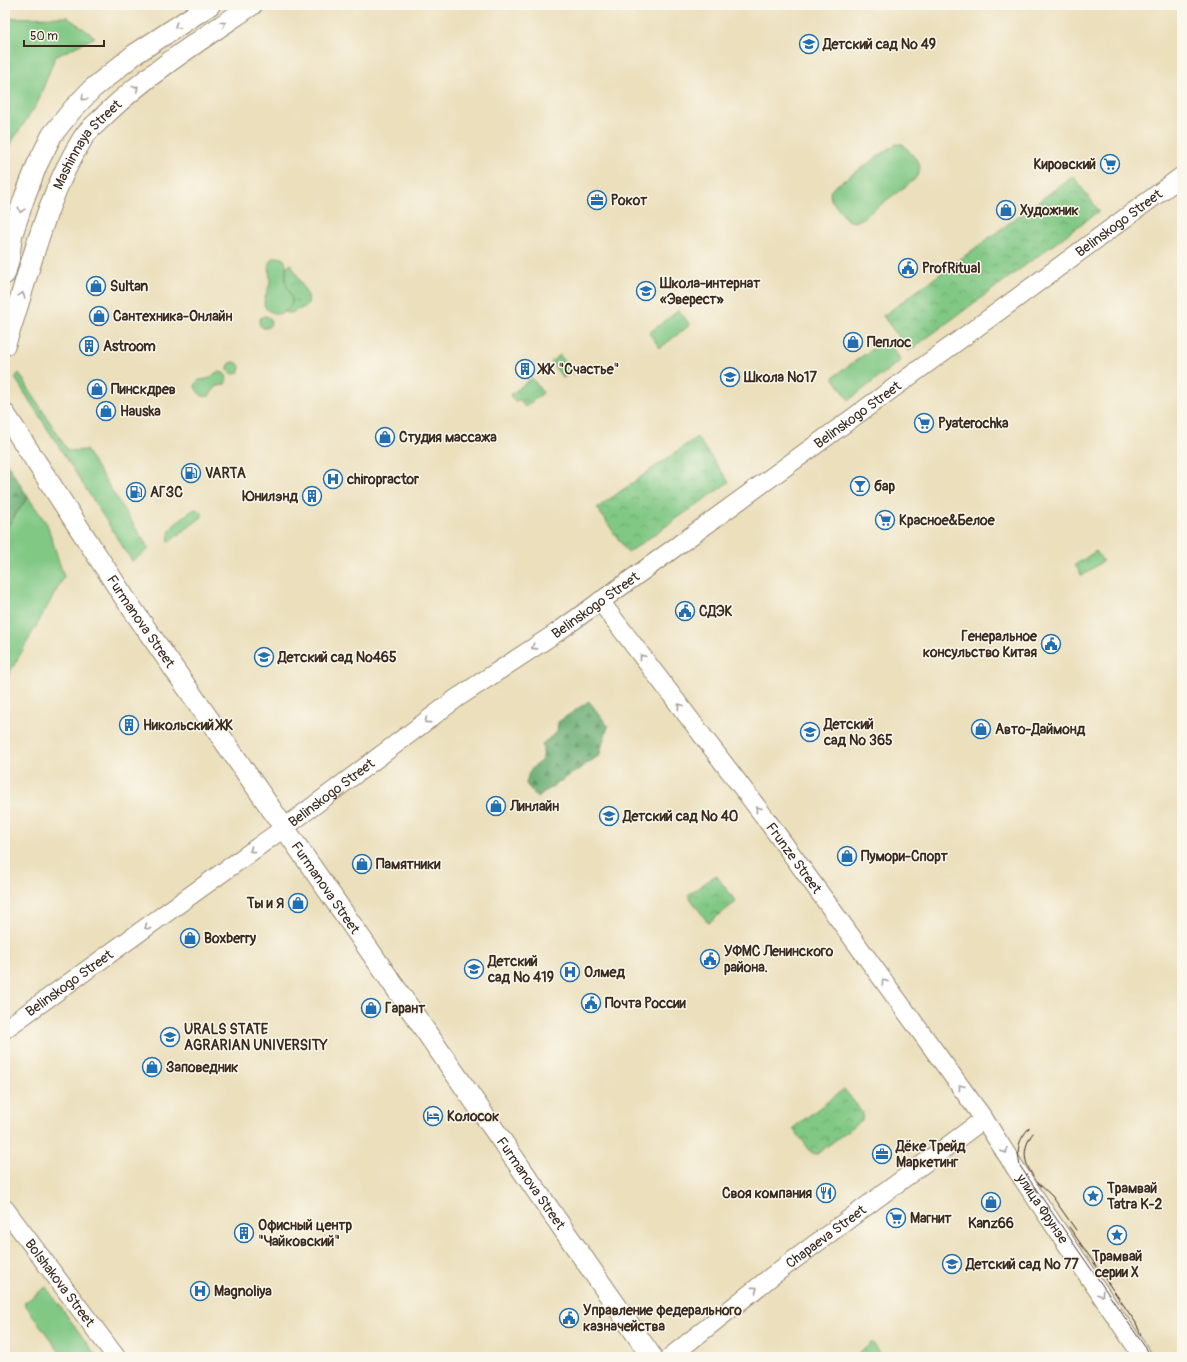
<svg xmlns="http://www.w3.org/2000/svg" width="1187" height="1362" font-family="Pangolin,sans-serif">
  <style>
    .grass { fill: #80c884; stroke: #5e7951 }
    .forest { fill: url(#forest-firs); stroke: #526b48 }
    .park { fill: url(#park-crowns); stroke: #5e7951 }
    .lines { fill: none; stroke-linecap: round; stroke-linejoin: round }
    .secondary-casing { stroke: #93846d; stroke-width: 20 }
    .primary-casing { stroke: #93846d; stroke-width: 22 }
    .secondary { stroke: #fff; stroke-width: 18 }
    .primary { stroke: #fff; stroke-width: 20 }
    .tram { stroke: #3b2a1e; stroke-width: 1 }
    .oneway { stroke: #a79f9a }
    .labels { text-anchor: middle; stroke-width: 3; stroke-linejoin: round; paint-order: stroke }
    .poi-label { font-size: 14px; font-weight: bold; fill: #3b2a1e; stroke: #fbf7ec; text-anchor: start }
    .street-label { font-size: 14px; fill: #3b2a1e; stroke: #fbf7ec }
  </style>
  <defs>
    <pattern id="forest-firs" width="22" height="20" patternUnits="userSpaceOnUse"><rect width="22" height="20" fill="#68ac72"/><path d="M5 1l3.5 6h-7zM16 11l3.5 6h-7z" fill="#578c5d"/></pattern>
    <pattern id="park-crowns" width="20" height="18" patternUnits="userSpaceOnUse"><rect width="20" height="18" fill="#80c884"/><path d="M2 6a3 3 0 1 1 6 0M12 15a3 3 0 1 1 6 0" fill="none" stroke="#6aa36b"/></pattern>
  </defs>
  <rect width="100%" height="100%" fill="#fbf7ec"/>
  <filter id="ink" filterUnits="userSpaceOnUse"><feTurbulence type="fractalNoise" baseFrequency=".025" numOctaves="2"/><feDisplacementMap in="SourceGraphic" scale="8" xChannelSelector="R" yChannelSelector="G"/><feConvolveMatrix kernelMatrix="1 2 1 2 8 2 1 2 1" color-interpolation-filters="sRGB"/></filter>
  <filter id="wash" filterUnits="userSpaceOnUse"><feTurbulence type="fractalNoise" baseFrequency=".012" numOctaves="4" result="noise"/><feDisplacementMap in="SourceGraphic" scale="16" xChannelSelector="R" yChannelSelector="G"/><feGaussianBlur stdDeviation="0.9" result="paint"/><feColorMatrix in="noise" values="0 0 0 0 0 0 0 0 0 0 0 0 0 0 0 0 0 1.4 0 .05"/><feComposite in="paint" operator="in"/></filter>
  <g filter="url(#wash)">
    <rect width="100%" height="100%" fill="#ebdfbc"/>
    <!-- grass -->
    <g class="grass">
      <path d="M 67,17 L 95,37 L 55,57 L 37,104 L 5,152 L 5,18 Z"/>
      <path d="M 896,144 L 903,144 L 920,164 L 919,173 L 914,180 L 860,220 L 854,222 L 847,220 L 831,200 L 830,192 L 834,187 Z"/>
      <path d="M 276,257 L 283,258 C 289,265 284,274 286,282 C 288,290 295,299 291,306 C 288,311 282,313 278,314 C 254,309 268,295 270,282 C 271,272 263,262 276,257 Z"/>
      <path d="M 679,310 L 690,325 L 660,348 L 649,333 Z"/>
      <circle cx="265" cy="322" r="6"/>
      <path d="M 886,339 L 901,360 L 849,400 L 833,377 Z"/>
      <path d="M 560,355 L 572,372 L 563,378 L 551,362 Z"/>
      <circle cx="234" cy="368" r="6"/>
      <path d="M 219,372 C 226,372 229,378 225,384 L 216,387 L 209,396 C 202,398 197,393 195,386 C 197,377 203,381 210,378 L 215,373 Z"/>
      <path d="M 19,373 L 68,451 L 86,450 L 149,549 L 132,561 L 15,378 Z"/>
      <path d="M 28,497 L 47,524 L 64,577 L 5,681 L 5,530 Z"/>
      <path d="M 196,509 L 202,513 L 202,517 L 169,542 C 165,528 183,517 193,510 Z"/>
      <path d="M 46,1287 L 97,1357 L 63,1357 L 24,1303 Z"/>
      <path d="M 872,1342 L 883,1357 L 856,1357 Z"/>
    </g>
    <!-- forest -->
    <g class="forest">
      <path d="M 5,460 L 28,497 L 5,530 Z"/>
      <path d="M 589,701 L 608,726 C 606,735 601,746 600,755 L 537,797 L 526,784 C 527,780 528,774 530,771 C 540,758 546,765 542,744 L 557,732 L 558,722 Z"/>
    </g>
    <!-- park -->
    <g class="park">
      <path d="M 1073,176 L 1099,211 L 909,351 L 883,316 Z"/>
      <path d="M 291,264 L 308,296 C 310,306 305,307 297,310 C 291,313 292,314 284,312 C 299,303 289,295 286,283 C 285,277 286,272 287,266 Z"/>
      <path d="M 532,378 L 543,393 L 525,407 L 519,399 L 515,402 L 510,395 Z"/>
      <path d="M 697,437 L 729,482 L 628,553 L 597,508 Z"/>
      <path d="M 1096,551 L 1103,561 L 1082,576 L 1075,565 Z"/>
      <path d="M 716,875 L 736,902 L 708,923 L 688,895 Z"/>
      <path d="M 844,1089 L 863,1113 L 862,1120 L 817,1154 L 812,1153 L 793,1128 Z"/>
    </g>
  </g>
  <g filter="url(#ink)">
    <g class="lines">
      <defs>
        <g id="secondary">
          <path id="s1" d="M 600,601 L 763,815 L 984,1119 L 1016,1169 L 1143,1357"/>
          <path id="s2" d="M 5,1029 L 284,828 L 457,698 L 556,633 L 651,565 L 1006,306 L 1182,176"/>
          <path id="s3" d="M 5,1209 L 116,1357"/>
          <path id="s4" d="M 670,1357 L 772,1276 L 984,1119"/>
        </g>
        <g id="primary">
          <path d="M 5,274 L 9,259 L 12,235 L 25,196 L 37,165 L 52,135 L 72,110 L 92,89 L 135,54 L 210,5"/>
          <path id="s5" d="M 5,345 C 29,277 44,199 83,138 C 88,129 99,122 106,114 C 150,72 202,39 252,5"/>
          <path id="s6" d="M 5,414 L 124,597 L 652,1357"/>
        </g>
      </defs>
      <!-- secondary casing -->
      <use href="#secondary" class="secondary-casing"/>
      <!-- primary casing -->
      <use href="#primary" class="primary-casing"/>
      <!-- secondary -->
      <use href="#secondary" class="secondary"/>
      <!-- primary -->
      <use href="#primary" class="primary"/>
      <!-- tram -->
      <g class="tram">
        <path d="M 1029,1128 C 1017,1142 1017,1150 1020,1166 L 1152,1357"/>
        <path d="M 1033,1176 C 1023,1161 1022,1148 1033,1133"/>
        <path d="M 1037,1182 L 1052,1196 L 1076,1230"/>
        <path d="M 1069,1227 L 1136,1323 L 1141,1335"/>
      </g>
    </g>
    <!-- one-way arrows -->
    <defs><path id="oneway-chevron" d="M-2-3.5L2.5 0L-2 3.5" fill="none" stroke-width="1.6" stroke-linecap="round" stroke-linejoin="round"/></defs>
    <g class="oneway">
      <use href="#oneway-chevron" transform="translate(223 24) rotate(-34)"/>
      <use href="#oneway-chevron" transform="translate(177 26) rotate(147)"/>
      <use href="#oneway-chevron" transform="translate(136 88) rotate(-40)"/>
      <use href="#oneway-chevron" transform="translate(84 98) rotate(134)"/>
      <use href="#oneway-chevron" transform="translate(21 210) rotate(108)"/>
      <use href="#oneway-chevron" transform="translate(22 295) rotate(-72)"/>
      <use href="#oneway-chevron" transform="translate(534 647) rotate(147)"/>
      <use href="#oneway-chevron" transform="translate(642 657) rotate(-128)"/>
      <use href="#oneway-chevron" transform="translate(680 706) rotate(-127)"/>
      <use href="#oneway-chevron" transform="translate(427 721) rotate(143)"/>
      <use href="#oneway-chevron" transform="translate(758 809) rotate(-127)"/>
      <use href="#oneway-chevron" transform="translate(252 850) rotate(144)"/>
      <use href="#oneway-chevron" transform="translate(147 927) rotate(144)"/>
      <use href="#oneway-chevron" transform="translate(884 982) rotate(-126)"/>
      <use href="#oneway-chevron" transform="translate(961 1087) rotate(-126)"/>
      <use href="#oneway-chevron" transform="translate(1005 1151) rotate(58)"/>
      <use href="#oneway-chevron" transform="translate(755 1289) rotate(-37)"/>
      <use href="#oneway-chevron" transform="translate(1101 1294) rotate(56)"/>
    </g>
  </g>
  <!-- icons -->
  <defs>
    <symbol id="school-ring" viewBox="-11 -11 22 22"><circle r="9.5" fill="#fbf7ec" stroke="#1f6fb2" stroke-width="1.5"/><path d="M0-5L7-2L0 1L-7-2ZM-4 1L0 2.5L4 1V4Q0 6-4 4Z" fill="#1f6fb2"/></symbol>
    <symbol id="supermarket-ring" viewBox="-11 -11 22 22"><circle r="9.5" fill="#fbf7ec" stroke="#1f6fb2" stroke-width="1.5"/><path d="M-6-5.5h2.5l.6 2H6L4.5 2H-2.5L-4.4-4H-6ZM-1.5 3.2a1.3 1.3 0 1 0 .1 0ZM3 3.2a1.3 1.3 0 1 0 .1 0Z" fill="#1f6fb2"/></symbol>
    <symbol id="office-ring" viewBox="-11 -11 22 22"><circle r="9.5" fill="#fbf7ec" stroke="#1f6fb2" stroke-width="1.5"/><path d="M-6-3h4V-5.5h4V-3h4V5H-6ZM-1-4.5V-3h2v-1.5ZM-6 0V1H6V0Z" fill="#1f6fb2"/></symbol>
    <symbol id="shop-ring" viewBox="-11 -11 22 22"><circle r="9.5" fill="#fbf7ec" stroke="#1f6fb2" stroke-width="1.5"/><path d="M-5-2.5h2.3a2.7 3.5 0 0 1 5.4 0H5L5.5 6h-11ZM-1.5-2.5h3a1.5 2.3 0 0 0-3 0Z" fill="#1f6fb2"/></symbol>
    <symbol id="civic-ring" viewBox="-11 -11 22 22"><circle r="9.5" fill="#fbf7ec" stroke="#1f6fb2" stroke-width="1.5"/><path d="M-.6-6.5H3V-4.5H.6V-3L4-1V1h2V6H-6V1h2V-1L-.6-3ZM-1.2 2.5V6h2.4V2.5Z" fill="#1f6fb2"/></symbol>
    <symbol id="building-ring" viewBox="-11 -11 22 22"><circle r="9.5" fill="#fbf7ec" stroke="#1f6fb2" stroke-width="1.5"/><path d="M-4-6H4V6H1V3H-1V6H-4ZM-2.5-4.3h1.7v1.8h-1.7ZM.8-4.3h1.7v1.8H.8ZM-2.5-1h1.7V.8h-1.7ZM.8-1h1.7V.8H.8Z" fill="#1f6fb2"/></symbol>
    <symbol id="fuel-ring" viewBox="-11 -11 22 22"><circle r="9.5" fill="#fbf7ec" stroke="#1f6fb2" stroke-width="1.5"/><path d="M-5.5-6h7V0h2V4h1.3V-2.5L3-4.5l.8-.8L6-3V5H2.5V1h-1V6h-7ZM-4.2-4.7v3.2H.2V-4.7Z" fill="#1f6fb2"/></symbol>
    <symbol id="hospital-ring" viewBox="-11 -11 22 22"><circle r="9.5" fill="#fbf7ec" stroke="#1f6fb2" stroke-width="1.5"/><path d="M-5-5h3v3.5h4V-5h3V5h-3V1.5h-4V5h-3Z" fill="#1f6fb2"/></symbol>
    <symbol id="bar-ring" viewBox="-11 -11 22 22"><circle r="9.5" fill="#fbf7ec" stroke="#1f6fb2" stroke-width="1.5"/><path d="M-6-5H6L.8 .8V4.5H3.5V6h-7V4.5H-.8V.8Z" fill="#1f6fb2"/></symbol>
    <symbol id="university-ring" viewBox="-11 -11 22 22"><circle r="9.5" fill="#fbf7ec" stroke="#1f6fb2" stroke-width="1.5"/><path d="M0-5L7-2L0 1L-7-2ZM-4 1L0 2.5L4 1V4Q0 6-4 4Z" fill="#1f6fb2"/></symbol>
    <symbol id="hotel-ring" viewBox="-11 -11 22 22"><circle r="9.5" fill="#fbf7ec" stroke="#1f6fb2" stroke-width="1.5"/><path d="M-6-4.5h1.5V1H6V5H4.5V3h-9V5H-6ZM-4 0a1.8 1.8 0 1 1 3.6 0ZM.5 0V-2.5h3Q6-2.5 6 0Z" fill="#1f6fb2"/></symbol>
    <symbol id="restaurant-ring" viewBox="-11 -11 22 22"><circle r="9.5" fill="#fbf7ec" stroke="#1f6fb2" stroke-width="1.5"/><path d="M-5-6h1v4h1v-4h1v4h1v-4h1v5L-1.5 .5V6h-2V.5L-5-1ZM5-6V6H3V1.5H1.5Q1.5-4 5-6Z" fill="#1f6fb2"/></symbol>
    <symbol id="sight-ring" viewBox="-11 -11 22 22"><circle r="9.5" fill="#fbf7ec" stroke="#1f6fb2" stroke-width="1.5"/><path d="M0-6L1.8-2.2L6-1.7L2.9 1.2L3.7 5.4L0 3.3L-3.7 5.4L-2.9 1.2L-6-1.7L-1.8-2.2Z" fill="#1f6fb2"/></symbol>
  </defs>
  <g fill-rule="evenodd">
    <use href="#school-ring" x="798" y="33" width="22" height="22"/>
    <use href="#supermarket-ring" x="1099" y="153" width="22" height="22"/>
    <use href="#office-ring" x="586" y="189" width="22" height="22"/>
    <use href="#shop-ring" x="995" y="199" width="22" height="22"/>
    <use href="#civic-ring" x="897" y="257" width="22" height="22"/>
    <use href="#shop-ring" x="85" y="275" width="22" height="22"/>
    <use href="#school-ring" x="635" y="280" width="22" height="22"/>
    <use href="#shop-ring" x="88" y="305" width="22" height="22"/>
    <use href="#shop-ring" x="842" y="331" width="22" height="22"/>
    <use href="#building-ring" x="78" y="335" width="22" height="22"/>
    <use href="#building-ring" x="514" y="358" width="22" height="22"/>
    <use href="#school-ring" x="719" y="366" width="22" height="22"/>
    <use href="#shop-ring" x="86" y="378" width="22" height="22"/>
    <use href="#shop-ring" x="95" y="400" width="22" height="22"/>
    <use href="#supermarket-ring" x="913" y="412" width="22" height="22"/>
    <use href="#shop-ring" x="374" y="426" width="22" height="22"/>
    <use href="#fuel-ring" x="180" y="462" width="22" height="22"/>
    <use href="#hospital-ring" x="322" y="468" width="22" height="22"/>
    <use href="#bar-ring" x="849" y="475" width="22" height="22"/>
    <use href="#fuel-ring" x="125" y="481" width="22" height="22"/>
    <use href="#building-ring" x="301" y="485" width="22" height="22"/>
    <use href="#supermarket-ring" x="874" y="509" width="22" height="22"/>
    <use href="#civic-ring" x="674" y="600" width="22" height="22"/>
    <use href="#civic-ring" x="1040" y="633" width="22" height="22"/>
    <use href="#school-ring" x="253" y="646" width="22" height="22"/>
    <use href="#building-ring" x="118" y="714" width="22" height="22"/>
    <use href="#shop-ring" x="970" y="718" width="22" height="22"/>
    <use href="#school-ring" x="799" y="721" width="22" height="22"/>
    <use href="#shop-ring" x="485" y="795" width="22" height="22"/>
    <use href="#school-ring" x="598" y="805" width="22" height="22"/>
    <use href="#shop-ring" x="836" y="845" width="22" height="22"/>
    <use href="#shop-ring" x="351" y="853" width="22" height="22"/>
    <use href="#shop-ring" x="287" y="892" width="22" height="22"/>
    <use href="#shop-ring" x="179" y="927" width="22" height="22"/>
    <use href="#civic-ring" x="699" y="948" width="22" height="22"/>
    <use href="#school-ring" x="463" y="958" width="22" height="22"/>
    <use href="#hospital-ring" x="559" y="961" width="22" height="22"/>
    <use href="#civic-ring" x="580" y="992" width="22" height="22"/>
    <use href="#shop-ring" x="360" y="997" width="22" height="22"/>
    <use href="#university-ring" x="159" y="1026" width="22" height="22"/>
    <use href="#shop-ring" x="141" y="1056" width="22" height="22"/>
    <use href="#hotel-ring" x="422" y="1105" width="22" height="22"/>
    <use href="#office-ring" x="871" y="1143" width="22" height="22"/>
    <use href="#restaurant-ring" x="815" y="1182" width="22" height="22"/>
    <use href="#sight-ring" x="1082" y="1185" width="22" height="22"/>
    <use href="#shop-ring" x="980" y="1191" width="22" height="22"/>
    <use href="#supermarket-ring" x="885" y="1207" width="22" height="22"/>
    <use href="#building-ring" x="233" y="1222" width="22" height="22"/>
    <use href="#sight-ring" x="1106" y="1224" width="22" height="22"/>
    <use href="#school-ring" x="941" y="1253" width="22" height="22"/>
    <use href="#hospital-ring" x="189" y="1280" width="22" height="22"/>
    <use href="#civic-ring" x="558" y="1307" width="22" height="22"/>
  </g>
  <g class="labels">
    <!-- poi labels -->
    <g class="poi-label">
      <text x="823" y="49">Детский сад № 49</text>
      <text x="1096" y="169" text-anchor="end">Кировский</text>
      <text x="611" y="205">Рокот</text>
      <text x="1020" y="215">Художник</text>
      <text x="922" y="273">ProfRitual</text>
      <text x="660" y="288">Школа-интернат<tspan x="660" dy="16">«Эверест»</tspan></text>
      <text x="110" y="291">Sultan</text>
      <text x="113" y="321">Сантехника-Онлайн</text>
      <text x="867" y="347">Пеплос</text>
      <text x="103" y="351">Astroom</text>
      <text x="539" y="374">ЖК "Счастье"</text>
      <text x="744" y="382">Школа №17</text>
      <text x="111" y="394">Пинскдрев</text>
      <text x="120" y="416">Hauska</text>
      <text x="938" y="428">Pyaterochka</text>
      <text x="399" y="442">Студия массажа</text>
      <text x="205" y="478">VARTA</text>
      <text x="347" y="484">chiropractor</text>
      <text x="874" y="491">бар</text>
      <text x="150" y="497">АГЗС</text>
      <text x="298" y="501" text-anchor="end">Юнилэнд</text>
      <text x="899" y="525">Красное&amp;Белое</text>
      <text x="699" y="616">СДЭК</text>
      <text x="1037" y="641" text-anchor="end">Генеральное<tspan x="1037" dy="16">консульство Китая</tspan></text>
      <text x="278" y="662">Детский сад №465</text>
      <text x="824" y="729">Детский<tspan x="824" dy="16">сад № 365</tspan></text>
      <text x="143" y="730">Никольский ЖК</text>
      <text x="995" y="734">Авто-Даймонд</text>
      <text x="510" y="811">Линлайн</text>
      <text x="623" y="821">Детский сад № 40</text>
      <text x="861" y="861">Пумори-Спорт</text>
      <text x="376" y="869">Памятники</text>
      <text x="284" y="908" text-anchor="end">Ты и Я</text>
      <text x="204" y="943">Boxberry</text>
      <text x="724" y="956">УФМС Ленинского<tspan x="724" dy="16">района.</tspan></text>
      <text x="488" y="966">Детский<tspan x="488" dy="16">сад № 419</tspan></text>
      <text x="584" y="977">Олмед</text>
      <text x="605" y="1008">Почта России</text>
      <text x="385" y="1013">Гарант</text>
      <text x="184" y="1034">URALS STATE<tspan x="184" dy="16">AGRARIAN UNIVERSITY</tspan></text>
      <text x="166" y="1072">Заповедник</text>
      <text x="447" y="1121">Колосок</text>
      <text x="896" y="1151">Дёке Трейд<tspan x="896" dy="16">Маркетинг</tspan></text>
      <text x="1107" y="1193">Трамвай<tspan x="1107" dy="16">Tatra K-2</tspan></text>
      <text x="812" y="1198" text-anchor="end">Своя компания</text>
      <text x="910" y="1223">Магнит</text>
      <text x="991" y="1228" text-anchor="middle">Kanz66</text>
      <text x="258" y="1230">Офисный центр<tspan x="258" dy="16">"Чайковский"</tspan></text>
      <text x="1117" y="1261" text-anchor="middle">Трамвай<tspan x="1117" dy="16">серии X</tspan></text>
      <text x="966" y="1269">Детский сад № 77</text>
      <text x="214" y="1296">Magnoliya</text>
      <text x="583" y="1315">Управление федерального<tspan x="583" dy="16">казначейства</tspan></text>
    </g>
    <!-- street labels -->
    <g class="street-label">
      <text dy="5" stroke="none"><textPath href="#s5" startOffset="219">Mashinnaya Street</textPath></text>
      <text dy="5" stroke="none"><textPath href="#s2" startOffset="1375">Belinskogo Street</textPath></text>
      <text dy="5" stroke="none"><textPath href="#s2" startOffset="1051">Belinskogo Street</textPath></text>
      <text dy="5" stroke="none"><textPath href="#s2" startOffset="727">Belinskogo Street</textPath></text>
      <text dy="5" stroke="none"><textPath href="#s6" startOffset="248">Furmanova Street</textPath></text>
      <text dy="5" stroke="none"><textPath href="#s2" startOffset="403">Belinskogo Street</textPath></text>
      <text dy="5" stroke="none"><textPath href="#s1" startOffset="322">Frunze Street</textPath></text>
      <text dy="5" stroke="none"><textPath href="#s6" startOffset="572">Furmanova Street</textPath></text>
      <text dy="5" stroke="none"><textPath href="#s2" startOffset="79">Belinskogo Street</textPath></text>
      <text dy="5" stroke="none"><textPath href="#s6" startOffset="932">Furmanova Street</textPath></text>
      <text dy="5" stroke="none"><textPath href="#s1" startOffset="752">улица Фрунзе</textPath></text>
      <text dy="5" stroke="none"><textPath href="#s4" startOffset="197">Chapaeva Street</textPath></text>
      <text dy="5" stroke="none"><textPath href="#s3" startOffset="92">Bolshakova Street</textPath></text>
    </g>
  </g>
  <!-- margin -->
  <rect width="1187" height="1362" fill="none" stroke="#fbf7ec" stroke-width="20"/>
  <!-- scale -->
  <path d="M24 40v6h80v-6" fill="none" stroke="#3b2a1e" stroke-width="2"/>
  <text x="30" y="40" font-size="12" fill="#3b2a1e" stroke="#fbf7ec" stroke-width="3" paint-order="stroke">50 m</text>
</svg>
